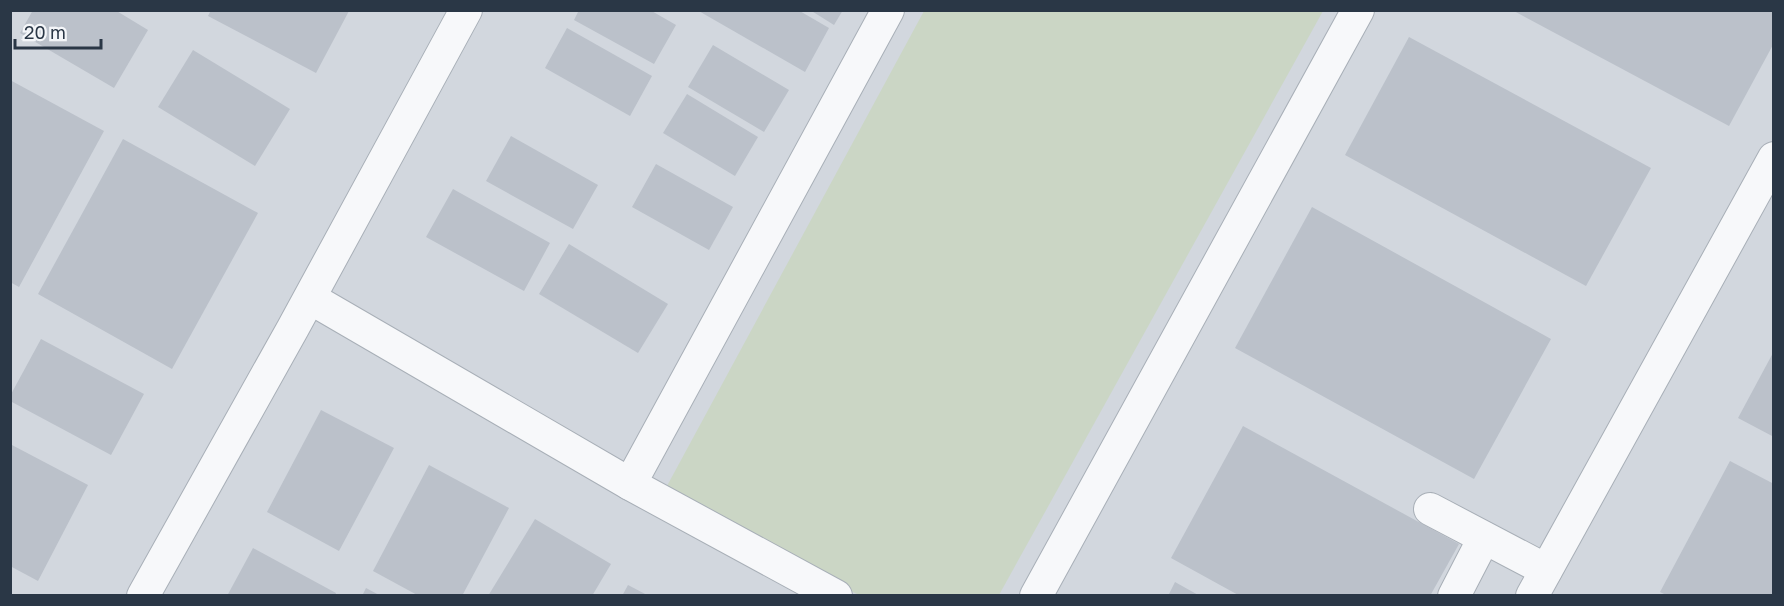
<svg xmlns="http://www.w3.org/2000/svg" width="1784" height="606" font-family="'Golos Text',sans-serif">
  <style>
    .built { fill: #d2d7de }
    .green { fill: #cbd6c5 }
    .building { fill: #bbc1ca }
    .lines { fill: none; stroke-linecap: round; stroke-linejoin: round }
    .minor-casing { stroke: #a8afb7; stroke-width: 34 }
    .minor { stroke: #f7f8fa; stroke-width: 32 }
  </style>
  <rect width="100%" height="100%" fill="#e4e8ec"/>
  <!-- built -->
  <rect class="built" x="11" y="11" width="1762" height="584"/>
  <!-- green -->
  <path class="green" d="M 924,11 L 1323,11 L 999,595 L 859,595 L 661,497 Z"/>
  <!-- building -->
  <g class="building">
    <path d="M 33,10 L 115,10 L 148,30 L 114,88 L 20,33 Z"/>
    <path d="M 211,10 L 348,10 L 349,11 L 316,73 L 208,16 Z"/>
    <path d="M 579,10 L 650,10 L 676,25 L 654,64 L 574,20 Z"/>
    <path d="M 697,10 L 798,10 L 829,28 L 805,72 Z"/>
    <path d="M 810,10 L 843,10 L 834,25 Z"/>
    <path d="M 1512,10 L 1774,10 L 1774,43 L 1729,126 Z"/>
    <path d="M 567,28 L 652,76 L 630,116 L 545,68 Z"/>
    <path d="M 1409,37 L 1651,168 L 1586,286 L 1345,155 Z"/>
    <path d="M 713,45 L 789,90 L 764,132 L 688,87 Z"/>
    <path d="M 193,50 L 290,109 L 255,166 L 158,107 Z"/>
    <path d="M 10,80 L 104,131 L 19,287 L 10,282 Z"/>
    <path d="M 687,94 L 758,137 L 735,176 L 663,133 Z"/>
    <path d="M 511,136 L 598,185 L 573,229 L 486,181 Z"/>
    <path d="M 123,139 L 258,213 L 172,369 L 38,294 Z"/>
    <path d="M 656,164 L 733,207 L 709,250 L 632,207 Z"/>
    <path d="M 453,189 L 550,243 L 524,291 L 426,237 Z"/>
    <path d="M 1312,207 L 1551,339 L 1474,479 L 1235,348 Z"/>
    <path d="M 569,244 L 668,304 L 638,353 L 539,294 Z"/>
    <path d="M 41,339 L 144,394 L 111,455 L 10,401 L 10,396 Z"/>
    <path d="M 1774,351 L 1774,437 L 1738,418 Z"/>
    <path d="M 321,410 L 394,448 L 339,551 L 267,512 Z"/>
    <path d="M 1243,426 L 1459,544 L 1430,596 L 1240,596 L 1171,558 Z"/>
    <path d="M 10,444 L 88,485 L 38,581 L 10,566 Z"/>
    <path d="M 1730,461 L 1774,484 L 1774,596 L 1668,596 L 1660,592 Z"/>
    <path d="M 429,465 L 509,508 L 462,596 L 419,596 L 373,571 Z"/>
    <path d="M 535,519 L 611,564 L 592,596 L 488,596 Z"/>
    <path d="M 253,548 L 336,593 L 335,596 L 227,596 Z"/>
    <path d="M 1175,582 L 1200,596 L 1168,596 Z"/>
    <path d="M 628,585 L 649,596 L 622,596 Z"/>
    <path d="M 366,588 L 381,596 L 362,596 Z"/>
  </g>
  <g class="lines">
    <defs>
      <g id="minor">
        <path d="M 310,298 L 630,484 L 836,596"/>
        <path d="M 630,484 L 888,10"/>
        <path d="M 1430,509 L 1546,570"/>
        <path d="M 143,596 L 293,328 L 466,10"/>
        <path d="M 1036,596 L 1358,10"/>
        <path d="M 1454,596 L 1484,538"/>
        <path d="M 1532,596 L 1774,158"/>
      </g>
    </defs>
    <!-- minor casing -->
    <use href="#minor" class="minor-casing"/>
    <!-- minor -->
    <use href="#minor" class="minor"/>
  </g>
  <!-- border -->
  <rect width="1784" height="606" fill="none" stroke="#2a3746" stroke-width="24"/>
  <!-- scale -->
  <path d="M15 39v9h86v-9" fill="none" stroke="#2a3746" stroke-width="3"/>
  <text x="24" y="39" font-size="18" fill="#2a3746" stroke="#f4f6f9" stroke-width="4.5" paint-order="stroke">20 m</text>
</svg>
